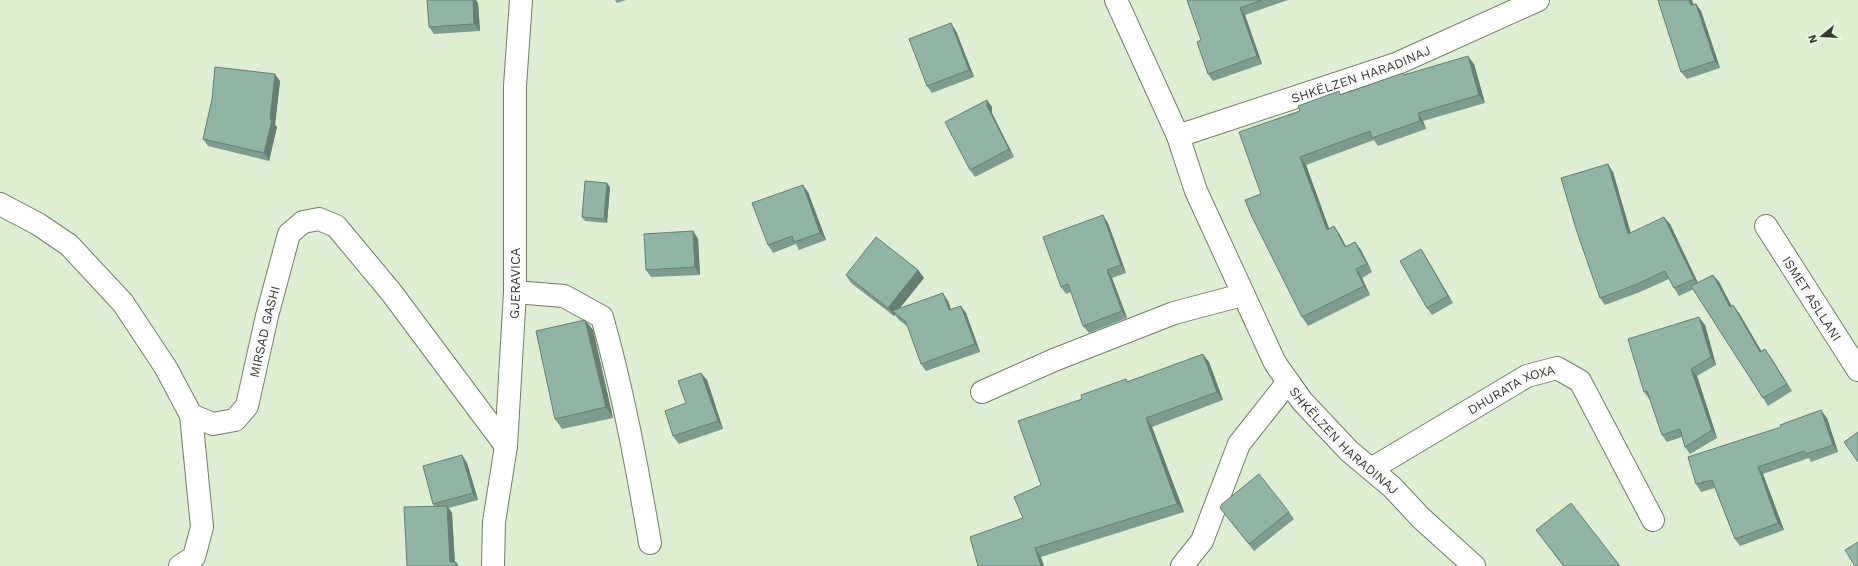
<svg xmlns="http://www.w3.org/2000/svg" width="1858" height="566" font-family="'Work Sans',sans-serif">
  <style>
    .lines { fill: none; stroke-linecap: round; stroke-linejoin: round }
    .minor-casing { stroke: #707e65; stroke-width: 24 }
    .tertiary-casing { stroke: #707e65; stroke-width: 24 }
    .minor { stroke: #fff; stroke-width: 22 }
    .tertiary { stroke: #fff; stroke-width: 22 }
    .wall { fill: #7d9c8d }
    .shaded-wall { fill: #667f73 }
    .building { fill: #91b5a4; stroke: #667f73 }
    .labels { text-anchor: middle; stroke-width: 3.5; stroke-linejoin: round; paint-order: stroke }
    .street-label { font-size: 13px; fill: #343a2f; stroke: #ebfbdf }
  </style>
  <rect width="100%" height="100%" fill="#deeed2"/>
  <g class="lines">
    <defs>
      <g id="minor">
        <path id="s1" d="M 1178,136 L 1396,64 L 1538,0"/>
        <path d="M 0,204 L 38,224 L 69,245 L 123,303 L 166,368 L 191,415 L 202,527 L 194,557 L 180,566"/>
        <path id="s2" d="M 1766,226 L 1858,370"/>
        <path d="M 515,292 L 564,296 L 602,317 C 623,391 637,467 650,543"/>
        <path d="M 982,392 L 1054,360 L 1174,313 L 1242,295"/>
        <path id="s3" d="M 191,415 L 213,424 L 235,420 L 247,406 L 267,316 L 289,234 L 303,222 L 319,219 L 336,226 L 391,292 L 506,446"/>
        <path id="s4" d="M 1371,469 L 1527,376 L 1557,368 L 1580,381 L 1653,520"/>
        <path id="s5" d="M 493,566 L 494,522 L 506,446 L 515,292 L 515,86 L 521,0"/>
        <path d="M 1182,566 L 1202,541 L 1239,444 L 1288,382"/>
      </g>
      <g id="tertiary">
        <path id="s6" d="M 1116,0 L 1178,136 L 1196,191 L 1275,363 L 1302,401 L 1349,451 L 1392,487 L 1421,518 L 1474,566"/>
      </g>
    </defs>
    <!-- minor casing -->
    <use href="#minor" class="minor-casing"/>
    <!-- tertiary casing -->
    <use href="#tertiary" class="tertiary-casing"/>
    <!-- minor -->
    <use href="#minor" class="minor"/>
    <!-- tertiary -->
    <use href="#tertiary" class="tertiary"/>
  </g>
  <!-- wall -->
  <g class="wall">
    <path d="M 615,0 L 626,0 L 617,3 Z"/>
    <path d="M 1187,0 L 1288,0 L 1245,15 L 1262,64 L 1213,81 L 1208,74 L 1201,40 Z"/>
    <path d="M 1658,0 L 1692,0 L 1693,4 L 1696,4 L 1701,11 L 1720,68 L 1687,79 L 1681,72 Z"/>
    <path d="M 478,3 L 480,31 L 434,34 L 429,27 Z"/>
    <path d="M 956,31 L 974,77 L 932,93 L 927,86 Z"/>
    <path d="M 1474,64 L 1485,103 L 1423,121 L 1426,129 L 1378,146 L 1374,140 L 1306,165 L 1329,229 L 1334,226 L 1340,235 L 1346,246 L 1355,242 L 1361,250 L 1372,272 L 1362,278 L 1370,295 L 1308,326 L 1302,317 L 1300,111 L 1342,95 L 1405,74 Z"/>
    <path d="M 280,81 L 275,125 L 277,127 L 269,161 L 208,146 L 203,139 Z"/>
    <path d="M 987,100 L 992,107 L 992,113 L 1014,157 L 975,177 L 970,170 Z"/>
    <path d="M 1613,172 L 1631,233 L 1670,224 L 1698,283 L 1713,275 L 1719,282 L 1731,306 L 1739,313 L 1761,351 L 1770,356 L 1792,391 L 1768,406 L 1694,289 L 1679,296 L 1674,288 L 1669,279 L 1640,292 L 1605,305 L 1600,298 Z"/>
    <path d="M 610,187 L 607,223 L 585,221 L 582,217 Z"/>
    <path d="M 808,192 L 826,240 L 799,250 L 796,244 L 773,253 L 768,245 Z"/>
    <path d="M 1108,223 L 1126,273 L 1112,278 L 1127,318 L 1089,333 L 1083,326 L 1071,292 L 1066,294 L 1061,287 Z"/>
    <path d="M 693,231 L 698,239 L 700,275 L 651,277 L 646,270 Z"/>
    <path d="M 1426,257 L 1453,303 L 1432,315 L 1427,308 Z"/>
    <path d="M 918,270 L 924,278 L 899,309 L 948,301 L 951,310 L 966,313 L 980,352 L 926,371 L 921,364 L 908,327 L 898,319 L 895,315 L 894,316 L 851,283 L 846,275 Z"/>
    <path d="M 585,320 L 593,330 L 613,418 L 562,429 L 555,419 Z"/>
    <path d="M 1705,325 L 1716,365 L 1697,376 L 1717,438 L 1690,454 L 1685,447 L 1682,437 L 1667,442 L 1662,435 L 1650,400 L 1644,392 Z"/>
    <path d="M 1209,362 L 1223,400 L 1152,427 L 1184,512 L 1041,557 L 978,566 L 1023,518 L 1041,485 L 1082,399 L 1128,381 Z"/>
    <path d="M 707,380 L 723,429 L 679,444 L 673,436 L 686,403 Z"/>
    <path d="M 1827,418 L 1838,452 L 1811,462 L 1809,458 L 1763,474 L 1784,530 L 1740,546 L 1735,539 L 1715,488 L 1701,492 L 1696,484 Z"/>
    <path d="M 462,455 L 467,463 L 478,500 L 449,508 L 452,513 L 455,562 L 456,562 L 459,566 L 407,566 L 434,506 L 433,504 Z"/>
    <path d="M 1220,508 L 1289,512 L 1294,519 L 1254,551 Z"/>
    <path d="M 1536,530 L 1620,566 L 1563,566 Z"/>
  </g>
  <!-- shaded-wall -->
  <g class="shaded-wall">
    <path d="M 473,0 L 476,0 L 478,3 L 480,31 L 474,24 Z"/>
    <path d="M 1689,0 L 1692,0 L 1696,13 L 1691,5 Z"/>
    <path d="M 1696,4 L 1701,11 L 1720,68 L 1715,61 Z"/>
    <path d="M 1240,8 L 1245,15 L 1262,64 L 1257,56 Z"/>
    <path d="M 951,23 L 956,31 L 974,77 L 969,70 Z"/>
    <path d="M 1468,56 L 1474,64 L 1485,103 L 1479,95 Z"/>
    <path d="M 275,74 L 280,81 L 275,125 L 277,127 L 269,161 L 264,153 L 270,119 Z"/>
    <path d="M 987,100 L 992,107 L 992,113 L 1014,157 L 1009,149 L 987,106 Z"/>
    <path d="M 1418,113 L 1423,121 L 1426,129 L 1420,121 Z"/>
    <path d="M 1300,157 L 1306,165 L 1333,239 L 1327,230 Z"/>
    <path d="M 1608,164 L 1613,172 L 1633,242 L 1628,234 Z"/>
    <path d="M 607,183 L 610,187 L 607,223 L 604,219 Z"/>
    <path d="M 803,185 L 808,192 L 826,240 L 820,233 Z"/>
    <path d="M 1103,215 L 1108,223 L 1126,273 L 1121,265 Z"/>
    <path d="M 1664,217 L 1670,224 L 1700,287 L 1694,279 Z"/>
    <path d="M 1334,226 L 1340,235 L 1350,255 L 1345,247 Z"/>
    <path d="M 693,231 L 698,239 L 700,275 L 695,267 Z"/>
    <path d="M 1355,242 L 1361,250 L 1372,272 L 1367,264 Z"/>
    <path d="M 1421,249 L 1426,257 L 1453,303 L 1448,296 Z"/>
    <path d="M 1356,269 L 1362,278 L 1370,295 L 1364,286 Z"/>
    <path d="M 918,270 L 924,278 L 895,314 L 892,311 L 895,315 L 894,316 L 888,308 Z"/>
    <path d="M 1107,270 L 1112,278 L 1127,318 L 1122,311 Z"/>
    <path d="M 1713,275 L 1719,282 L 1736,314 L 1730,307 Z"/>
    <path d="M 943,293 L 948,301 L 954,318 L 949,310 Z"/>
    <path d="M 1733,305 L 1739,313 L 1766,359 L 1760,352 Z"/>
    <path d="M 961,306 L 966,313 L 980,352 L 975,344 Z"/>
    <path d="M 1699,317 L 1705,325 L 1716,365 L 1711,357 Z"/>
    <path d="M 585,320 L 593,330 L 613,418 L 606,407 Z"/>
    <path d="M 1765,349 L 1770,356 L 1792,391 L 1787,384 Z"/>
    <path d="M 1203,354 L 1209,362 L 1223,400 L 1217,392 Z"/>
    <path d="M 1691,369 L 1697,376 L 1717,438 L 1712,430 Z"/>
    <path d="M 701,373 L 707,380 L 723,429 L 718,421 Z"/>
    <path d="M 1821,410 L 1827,418 L 1838,452 L 1833,445 Z"/>
    <path d="M 1146,418 L 1152,427 L 1184,512 L 1177,504 Z"/>
    <path d="M 462,455 L 467,463 L 478,500 L 473,493 Z"/>
    <path d="M 1758,467 L 1763,474 L 1784,530 L 1778,523 Z"/>
    <path d="M 447,506 L 452,513 L 455,566 L 450,562 Z"/>
    <path d="M 1035,548 L 1041,557 L 1044,566 L 1041,566 Z"/>
  </g>
  <!-- building -->
  <g class="building">
    <path d="M 427,0 L 473,0 L 474,24 L 429,27 Z"/>
    <path d="M 1187,0 L 1262,0 L 1240,8 L 1257,56 L 1208,74 L 1197,42 L 1201,40 Z"/>
    <path d="M 1658,0 L 1689,0 L 1691,5 L 1696,4 L 1715,61 L 1681,72 Z"/>
    <path d="M 951,23 L 969,70 L 927,86 L 909,39 Z"/>
    <path d="M 1468,56 L 1479,95 L 1418,113 L 1420,121 L 1372,138 L 1370,131 L 1300,157 L 1327,230 L 1334,226 L 1345,247 L 1355,242 L 1367,264 L 1356,269 L 1364,286 L 1302,317 L 1252,217 L 1245,200 L 1261,194 L 1239,132 L 1300,111 L 1298,106 L 1339,91 L 1340,95 L 1403,73 L 1404,75 Z"/>
    <path d="M 215,67 L 275,74 L 270,119 L 272,120 L 264,153 L 203,139 L 212,99 Z"/>
    <path d="M 987,100 L 987,106 L 1009,149 L 970,170 L 945,122 Z"/>
    <path d="M 1608,164 L 1628,234 L 1664,217 L 1694,279 L 1674,288 L 1665,271 L 1635,285 L 1600,298 L 1577,232 L 1561,178 Z"/>
    <path d="M 585,181 L 607,183 L 604,219 L 582,217 Z"/>
    <path d="M 803,185 L 820,233 L 794,242 L 792,236 L 768,245 L 752,203 Z"/>
    <path d="M 1103,215 L 1121,265 L 1107,270 L 1122,311 L 1083,326 L 1068,284 L 1061,287 L 1043,237 Z"/>
    <path d="M 693,231 L 695,267 L 646,270 L 644,234 Z"/>
    <path d="M 876,237 L 918,270 L 888,308 L 846,275 Z"/>
    <path d="M 1421,249 L 1448,296 L 1427,308 L 1400,261 Z"/>
    <path d="M 1713,275 L 1730,307 L 1733,305 L 1760,352 L 1765,349 L 1787,384 L 1763,398 L 1691,286 Z"/>
    <path d="M 943,293 L 949,310 L 961,306 L 975,344 L 921,364 L 906,322 L 892,311 Z"/>
    <path d="M 1699,317 L 1711,357 L 1691,369 L 1712,430 L 1685,447 L 1680,429 L 1662,435 L 1647,391 L 1644,392 L 1628,339 Z"/>
    <path d="M 585,320 L 606,407 L 555,419 L 536,331 Z"/>
    <path d="M 1203,354 L 1217,392 L 1146,418 L 1177,504 L 1035,548 L 1041,566 L 978,566 L 970,537 L 1023,518 L 1014,497 L 1041,485 L 1018,421 L 1082,399 L 1081,395 L 1126,379 L 1127,382 Z"/>
    <path d="M 701,373 L 718,421 L 673,436 L 665,411 L 686,403 L 678,381 Z"/>
    <path d="M 1821,410 L 1833,445 L 1806,454 L 1804,451 L 1758,467 L 1778,523 L 1735,539 L 1712,480 L 1696,484 L 1688,457 L 1781,427 L 1780,425 Z"/>
    <path d="M 1858,432 L 1858,462 L 1844,442 Z"/>
    <path d="M 462,455 L 473,493 L 433,504 L 423,466 Z"/>
    <path d="M 1259,474 L 1289,512 L 1249,544 L 1220,508 L 1222,504 Z"/>
    <path d="M 1571,503 L 1620,566 L 1564,566 L 1536,530 Z"/>
    <path d="M 447,506 L 450,562 L 456,562 L 456,566 L 407,566 L 404,507 Z"/>
    <path d="M 1858,542 L 1858,566 L 1855,566 L 1845,550 Z"/>
  </g>
  <g class="labels">
    <!-- street labels -->
    <g class="street-label">
      <text dy="5" stroke="none"><textPath href="#s1" startOffset="193">SHKËLZEN HARADINAJ</textPath></text>
      <text dy="5" stroke="none"><textPath href="#s5" startOffset="284">GJERAVICA</textPath></text>
      <text dy="5" stroke="none"><textPath href="#s2" startOffset="86">ISMET ASLLANI</textPath></text>
      <text dy="5" stroke="none"><textPath href="#s3" startOffset="141">MIRSAD GASHI</textPath></text>
      <text dy="5" stroke="none"><textPath href="#s4" startOffset="162">DHURATA XOXA</textPath></text>
      <text dy="5" stroke="none"><textPath href="#s6" startOffset="501">SHKËLZEN HARADINAJ</textPath></text>
    </g>
  </g>
  <!-- north arrow -->
  <g transform="translate(1822 36) rotate(252)" stroke="#ebfbdf" stroke-width="3" paint-order="stroke">
  <path d="M0-3L7 15L0 10L-7 15Z" fill="#343a2f"/>
  <text y="-6" font-size="11" font-weight="bold" text-anchor="middle" fill="#343a2f">N</text>
  </g>
</svg>
